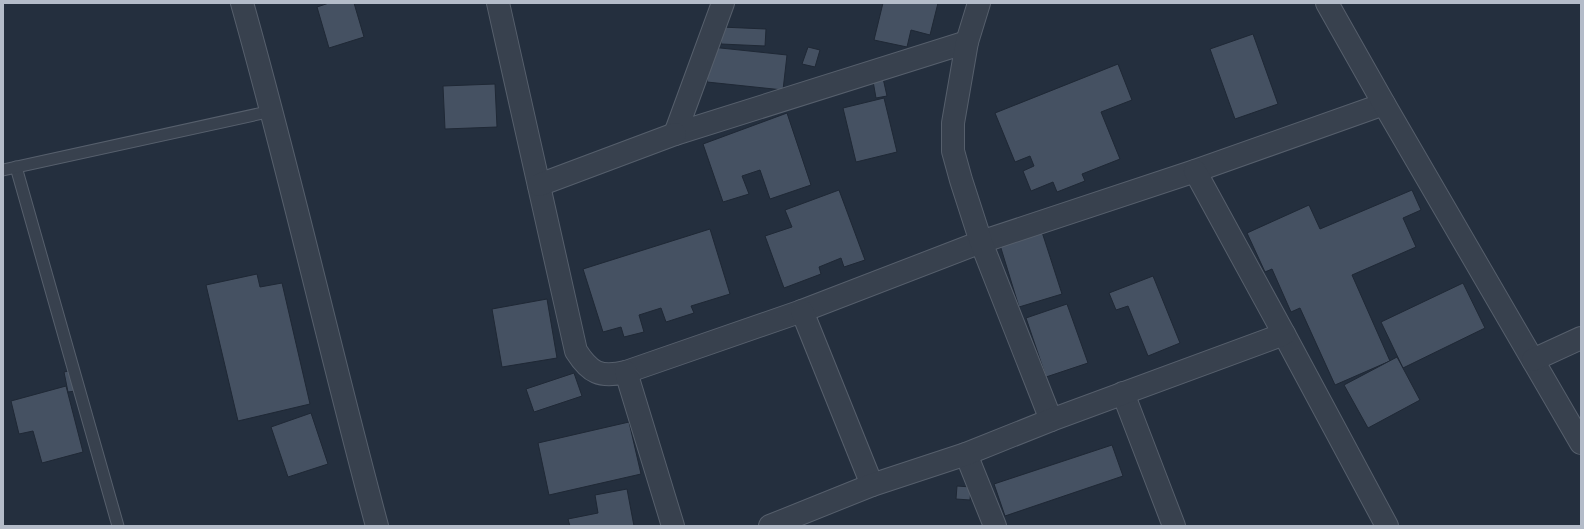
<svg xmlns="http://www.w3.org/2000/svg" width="1584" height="529" font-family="'Exo 2',sans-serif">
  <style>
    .building { fill: #455162; stroke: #1f2835 }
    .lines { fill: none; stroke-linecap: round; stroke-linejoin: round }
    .lane-casing { stroke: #565f6c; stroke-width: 13 }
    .street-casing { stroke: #565f6c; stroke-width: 24 }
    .lane { stroke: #38414e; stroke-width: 11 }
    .street { stroke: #38414e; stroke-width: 22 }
  </style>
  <rect width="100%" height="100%" fill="#242f3e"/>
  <!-- building -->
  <g class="building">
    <path d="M 329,3 L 354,3 L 364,37 L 329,48 L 317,7 Z"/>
    <path d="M 883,3 L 938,3 L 930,35 L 911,30 L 907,47 L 874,40 Z"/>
    <path d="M 721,27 L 766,29 L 765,46 L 721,44 Z"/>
    <path d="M 1253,34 L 1278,104 L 1235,119 L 1210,49 Z"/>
    <path d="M 711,47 L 787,55 L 783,90 L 707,82 Z"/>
    <path d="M 808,47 L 820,50 L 815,67 L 802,64 Z"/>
    <path d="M 1118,64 L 1132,100 L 1101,112 L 1120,159 L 1082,174 L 1085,181 L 1057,192 L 1053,182 L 1031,191 L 1023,171 L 1034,166 L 1030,156 L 1015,162 L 995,113 Z"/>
    <path d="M 883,78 L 887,96 L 876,98 L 873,81 Z"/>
    <path d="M 495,84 L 497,127 L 445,129 L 443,86 Z"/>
    <path d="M 884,98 L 897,152 L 856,162 L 843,108 Z"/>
    <path d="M 787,113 L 811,185 L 770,199 L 760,170 L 742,176 L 749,194 L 723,202 L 703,144 Z"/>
    <path d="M 839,190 L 865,260 L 844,267 L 841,258 L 819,267 L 821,274 L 784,288 L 765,236 L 792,227 L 785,210 Z"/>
    <path d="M 1412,190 L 1421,210 L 1403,218 L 1416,247 L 1352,275 L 1390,361 L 1335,385 L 1300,308 L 1291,312 L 1272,269 L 1265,272 L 1247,233 L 1309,205 L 1320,229 Z"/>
    <path d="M 710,229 L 730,294 L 691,306 L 694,313 L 666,322 L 661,308 L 639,315 L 644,332 L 624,337 L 621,327 L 603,332 L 583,269 Z"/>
    <path d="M 1042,232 L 1062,294 L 1019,307 L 1000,245 Z"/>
    <path d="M 257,274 L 260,287 L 282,283 L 310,404 L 238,421 L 206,285 Z"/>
    <path d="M 1153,276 L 1180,343 L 1148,356 L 1128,306 L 1116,310 L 1109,293 Z"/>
    <path d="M 1463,283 L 1485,328 L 1403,368 L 1381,322 Z"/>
    <path d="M 547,299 L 557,358 L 502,367 L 492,309 Z"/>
    <path d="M 1067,304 L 1088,363 L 1046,377 L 1026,318 Z"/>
    <path d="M 1397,357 L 1420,400 L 1368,428 L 1344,385 Z"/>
    <path d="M 77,369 L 82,390 L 68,392 L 64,372 Z"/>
    <path d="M 574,373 L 582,396 L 534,412 L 526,389 Z"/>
    <path d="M 66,386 L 83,452 L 42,463 L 33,431 L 19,434 L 11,401 Z"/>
    <path d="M 311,413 L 328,464 L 288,477 L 271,427 Z"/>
    <path d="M 629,422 L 641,474 L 549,495 L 538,443 Z"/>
    <path d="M 1112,445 L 1123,476 L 1005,516 L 994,484 Z"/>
    <path d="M 957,486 L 971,487 L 970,500 L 956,499 Z"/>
    <path d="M 627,489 L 634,526 L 570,526 L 568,519 L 598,513 L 595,495 Z"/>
  </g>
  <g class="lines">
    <defs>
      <g id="lane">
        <path d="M 16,167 L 118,526"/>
        <path d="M 3,170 L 272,111"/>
      </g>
      <g id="street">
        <path d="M 242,3 C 291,176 330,352 377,526"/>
        <path d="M 498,3 L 576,351 C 590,373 600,378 626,372 L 802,311 L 981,242 L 1195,171 L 1384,104"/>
        <path d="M 723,3 L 675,134 L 967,42"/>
        <path d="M 979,3 L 967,42 L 953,123 L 953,151 L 961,180 L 981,242 L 1051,420"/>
        <path d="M 1327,3 L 1384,104 L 1581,443"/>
        <path d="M 539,185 L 675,134"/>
        <path d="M 802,311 L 872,485"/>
        <path d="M 1284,334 L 1387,526"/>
        <path d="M 1533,360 L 1581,338"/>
        <path d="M 626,372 L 673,526"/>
        <path d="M 1123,393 L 1174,526"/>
        <path d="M 966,454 L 995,526"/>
        <path d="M 770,526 L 872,485 L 966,454 L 1051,420 L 1284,334 L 1195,171"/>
      </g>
    </defs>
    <!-- lane casing -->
    <use href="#lane" class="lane-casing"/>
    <!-- street casing -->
    <use href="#street" class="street-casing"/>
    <!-- lane -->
    <use href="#lane" class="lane"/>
    <!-- street -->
    <use href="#street" class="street"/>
  </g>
  <!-- border -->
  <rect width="1584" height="529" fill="none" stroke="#b4bcc9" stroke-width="8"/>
</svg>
